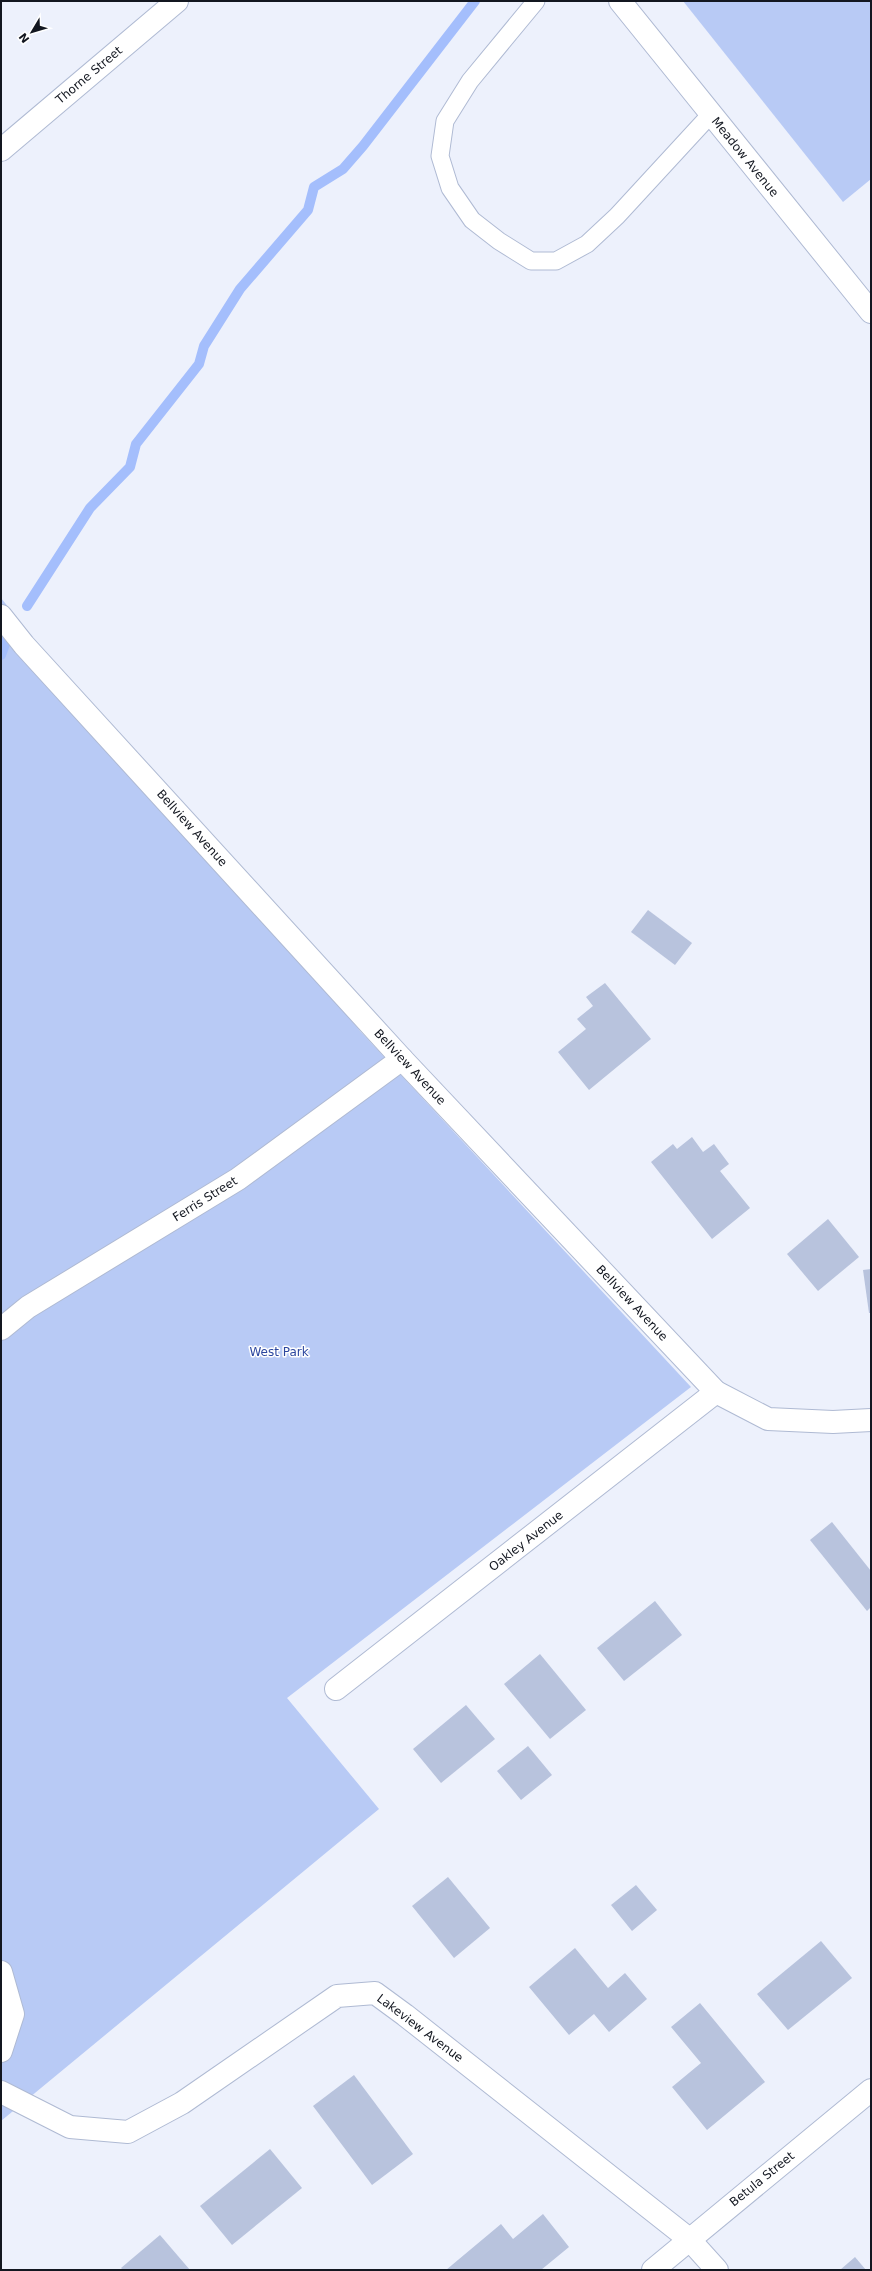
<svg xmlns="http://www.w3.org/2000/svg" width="872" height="2271" font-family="'DejaVu Sans',sans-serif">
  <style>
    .green { fill: #b8caf5 }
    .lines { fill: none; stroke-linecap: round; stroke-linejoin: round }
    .stream { stroke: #a4befc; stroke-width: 10 }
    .building { fill: #b8c3dd }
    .lane-casing { stroke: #afbad3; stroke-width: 19 }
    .street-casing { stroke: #afbad3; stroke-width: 24 }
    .secondary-casing { stroke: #afbad3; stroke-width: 24 }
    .lane { stroke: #fff; stroke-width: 17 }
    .street { stroke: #fff; stroke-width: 22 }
    .secondary { stroke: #fff; stroke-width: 22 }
    .labels { text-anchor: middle; stroke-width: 3; stroke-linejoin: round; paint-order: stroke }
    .street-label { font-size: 12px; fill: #131720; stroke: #fff }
    .park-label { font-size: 12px; fill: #2c479f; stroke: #fff }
  </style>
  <rect width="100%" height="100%" fill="#edf1fc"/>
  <!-- green -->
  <g class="green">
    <path d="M 683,1 L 871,1 L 871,179 L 843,202 Z"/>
    <path d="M 1,598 L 143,775 L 361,1032 L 691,1387 L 287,1698 L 379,1809 L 1,2121 Z"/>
  </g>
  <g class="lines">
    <!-- stream -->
    <g class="stream">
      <path d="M 27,606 L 90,508 L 130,467 L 136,444 L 199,364 L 204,346 L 240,289 L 308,210 L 314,187 L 343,169 L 363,146 L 475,1"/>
      <path d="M 1,655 L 8,636"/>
    </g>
  </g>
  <!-- building -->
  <g class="building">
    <path d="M 648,910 L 692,943 L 675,965 L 631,932 Z"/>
    <path d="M 605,983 L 651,1039 L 589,1090 L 558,1052 L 586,1029 L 577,1019 L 593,1006 L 586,997 Z"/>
    <path d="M 692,1137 L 703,1152 L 714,1144 L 729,1164 L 720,1171 L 750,1208 L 712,1239 L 651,1162 L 673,1144 L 677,1149 Z"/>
    <path d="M 828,1219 L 859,1257 L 818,1291 L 787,1254 Z"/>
    <path d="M 871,1269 L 871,1313 L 869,1313 L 863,1270 Z"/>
    <path d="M 832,1522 L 871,1571 L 871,1607 L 867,1611 L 810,1540 Z"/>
    <path d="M 655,1601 L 682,1635 L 624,1681 L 597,1648 Z"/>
    <path d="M 540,1654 L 586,1710 L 550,1739 L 504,1684 Z"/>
    <path d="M 466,1705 L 495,1739 L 441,1783 L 413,1749 Z"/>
    <path d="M 528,1746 L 552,1775 L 521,1800 L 497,1771 Z"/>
    <path d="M 448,1877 L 490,1928 L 454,1958 L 412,1906 Z"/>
    <path d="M 636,1885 L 657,1910 L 632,1931 L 611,1905 Z"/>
    <path d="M 821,1941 L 852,1978 L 788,2030 L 757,1994 Z"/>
    <path d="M 575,1948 L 608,1988 L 625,1973 L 647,1999 L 609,2032 L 594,2014 L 569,2035 L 529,1987 Z"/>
    <path d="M 700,2003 L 765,2082 L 707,2130 L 672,2087 L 701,2063 L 671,2027 Z"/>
    <path d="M 354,2075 L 413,2154 L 372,2185 L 313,2106 Z"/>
    <path d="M 270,2149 L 302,2188 L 232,2245 L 200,2206 Z"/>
    <path d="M 543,2214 L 569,2247 L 541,2270 L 446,2270 L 501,2224 L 513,2239 Z"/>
    <path d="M 160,2235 L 190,2270 L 123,2270 L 121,2268 Z"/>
    <path d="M 855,2257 L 866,2270 L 840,2270 Z"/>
  </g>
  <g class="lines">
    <defs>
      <path id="lane" d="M 536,1 L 470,81 L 445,121 L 440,156 L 450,188 L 472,220 L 499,241 L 531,261 L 556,261 L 587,244 L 617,216 L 711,114"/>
      <g id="street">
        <path d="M 1,150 L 177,1"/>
        <path d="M 1,616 L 24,645 L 402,1059 L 716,1392 L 768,1419 L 833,1422 L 871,1420"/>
        <path d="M 1,1329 L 28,1307 L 238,1179 L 402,1059"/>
        <path d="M 336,1689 L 716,1392"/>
        <path d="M 1,1972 L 13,2014 L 1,2051"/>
        <path d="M 1,2092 L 70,2127 L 128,2132 L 182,2103 L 337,1996 L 375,1993 L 405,2015 L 689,2239 L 717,2270"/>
        <path d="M 653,2270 L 871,2090"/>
      </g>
      <path id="secondary" d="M 620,1 L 871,312"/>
    </defs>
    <!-- lane casing -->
    <use href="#lane" class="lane-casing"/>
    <!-- street casing -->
    <use href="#street" class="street-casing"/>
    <!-- secondary casing -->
    <use href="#secondary" class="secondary-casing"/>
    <!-- lane -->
    <use href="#lane" class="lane"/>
    <!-- street -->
    <use href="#street" class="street"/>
    <!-- secondary -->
    <use href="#secondary" class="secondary"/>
  </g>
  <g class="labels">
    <!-- street labels -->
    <g class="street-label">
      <text transform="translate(89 75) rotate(-40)" y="4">Thorne Street</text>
      <text transform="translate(745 157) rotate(51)" y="4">Meadow Avenue</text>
      <text transform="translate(192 828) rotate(48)" y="4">Bellview Avenue</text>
      <text transform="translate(410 1067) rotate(47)" y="4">Bellview Avenue</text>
      <text transform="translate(205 1199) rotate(-32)" y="4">Ferris Street</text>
      <text transform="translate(632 1303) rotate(47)" y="4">Bellview Avenue</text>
      <text transform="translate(526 1541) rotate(-38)" y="4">Oakley Avenue</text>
      <text transform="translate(420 2028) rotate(37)" y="4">Lakeview Avenue</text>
      <text transform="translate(762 2179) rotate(-39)" y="4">Betula Street</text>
    </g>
    <!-- park labels -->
    <g class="park-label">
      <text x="279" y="1356">West Park</text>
    </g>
  </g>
  <!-- border -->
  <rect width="872" height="2271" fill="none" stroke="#131720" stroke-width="4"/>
  <!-- north arrow -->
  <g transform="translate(32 32) rotate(232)" stroke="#ffffff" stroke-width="3" paint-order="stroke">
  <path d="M0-3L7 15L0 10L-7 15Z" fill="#131720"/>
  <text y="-6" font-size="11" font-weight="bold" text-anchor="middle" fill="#131720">N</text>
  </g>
</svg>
